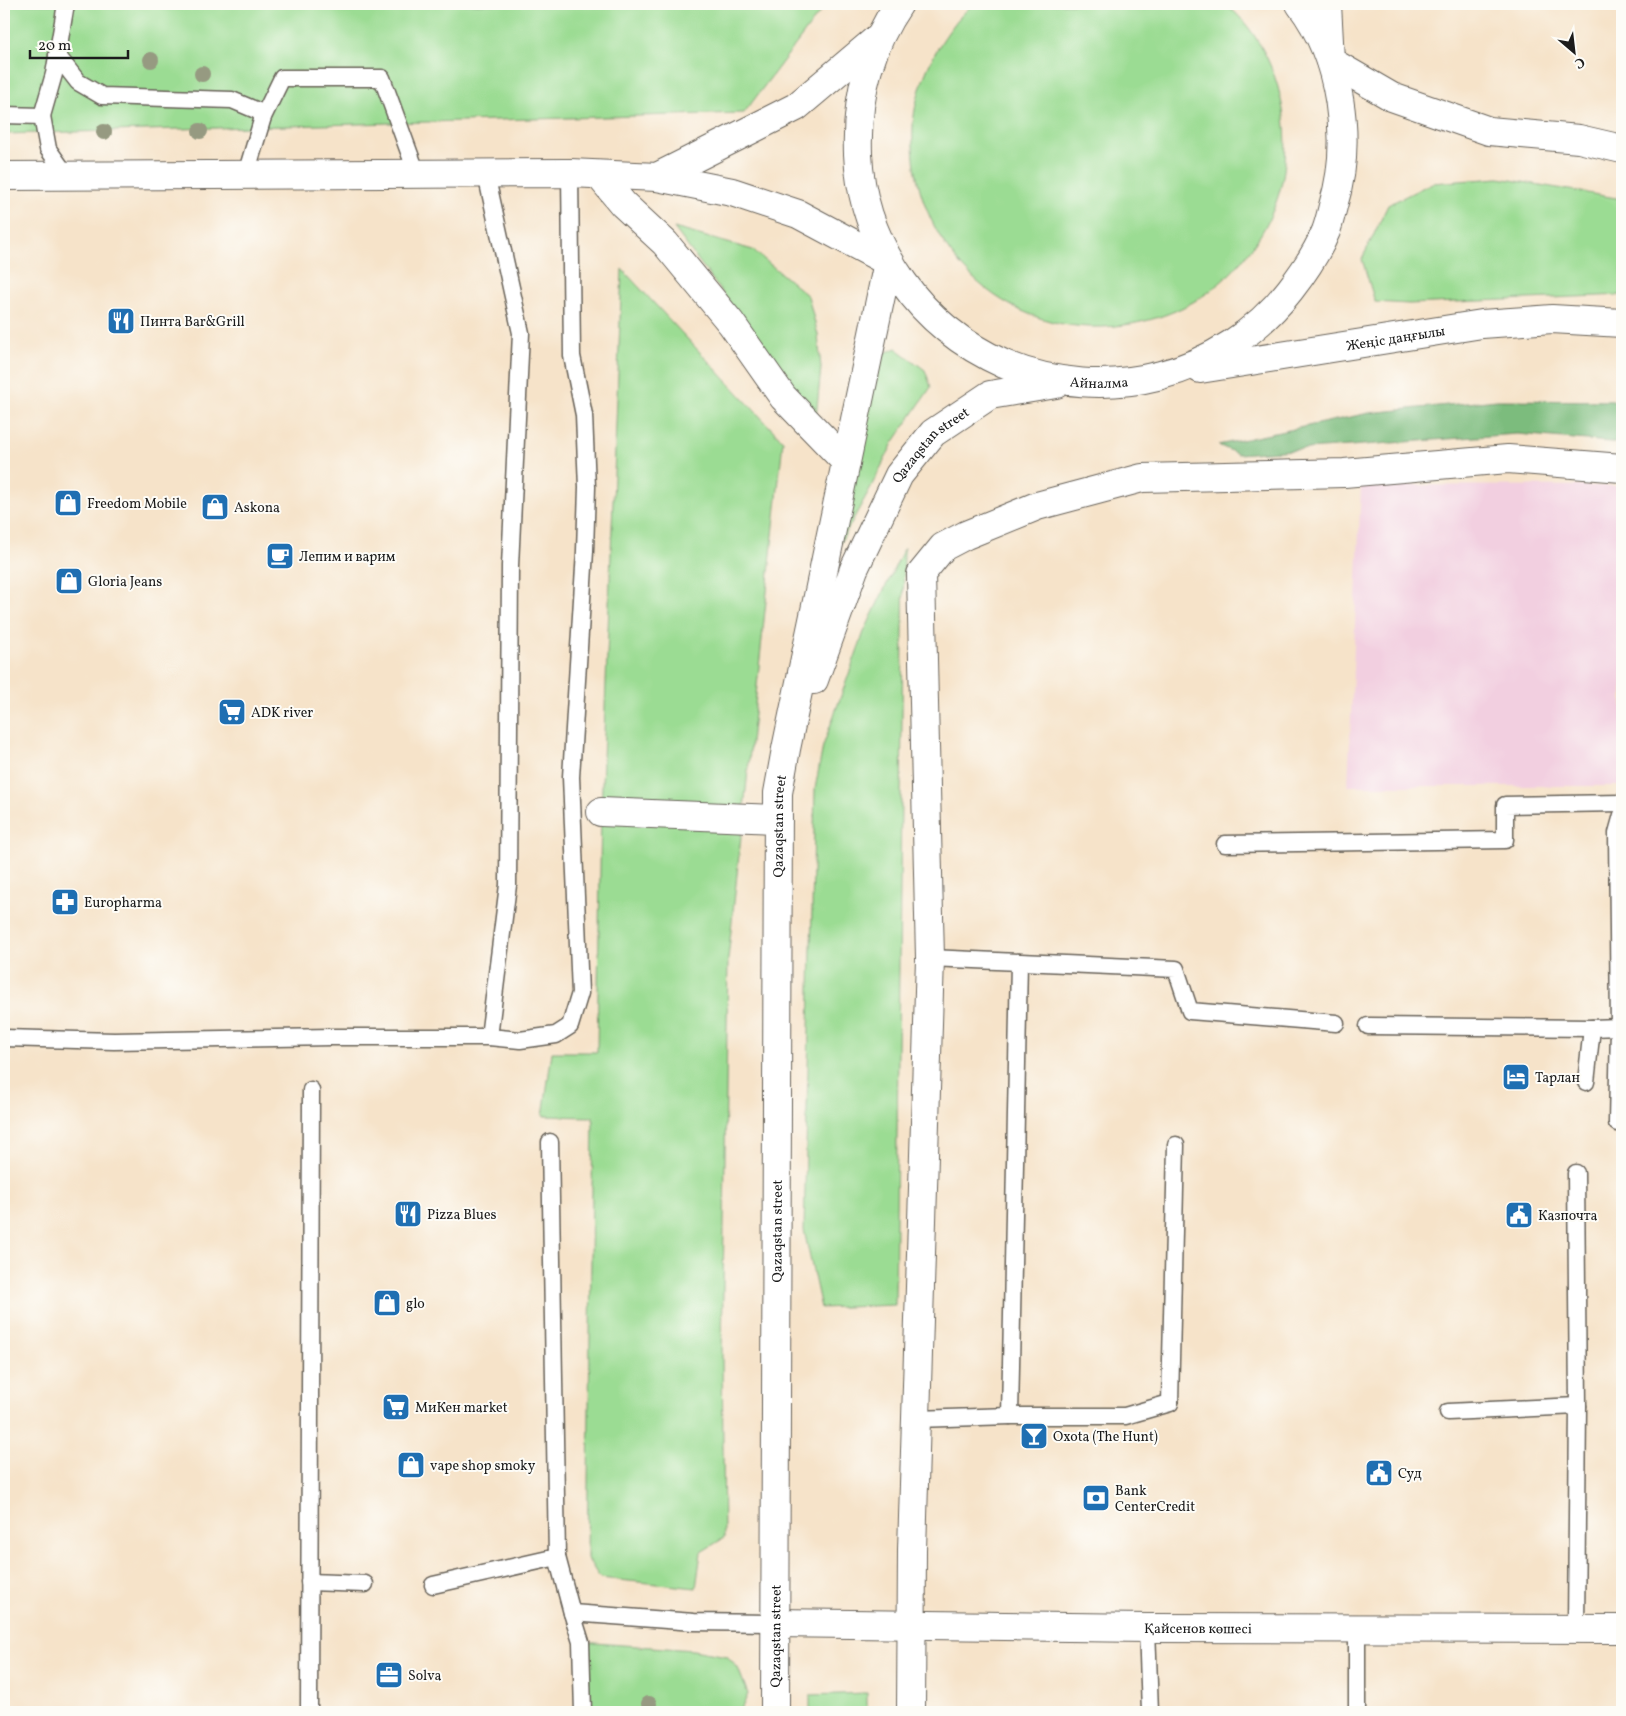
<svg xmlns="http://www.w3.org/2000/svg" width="1626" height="1716" font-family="Vollkorn,serif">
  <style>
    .built { fill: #f2cfe0 }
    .green { fill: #9bdc93; stroke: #5c7c58 }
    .forest { fill: #7cbc7d; stroke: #4c6c4c }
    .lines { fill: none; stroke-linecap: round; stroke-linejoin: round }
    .service-casing { stroke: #686259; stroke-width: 19 }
    .minor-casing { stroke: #686259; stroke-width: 30 }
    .tertiary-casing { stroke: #686259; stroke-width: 30 }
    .secondary-casing { stroke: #686259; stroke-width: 30 }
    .primary-casing { stroke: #686259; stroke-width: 30 }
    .service { stroke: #fff; stroke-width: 16 }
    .minor { stroke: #fff; stroke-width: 28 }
    .tertiary { stroke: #fff; stroke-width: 28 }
    .secondary { stroke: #fff; stroke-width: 28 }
    .primary { stroke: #fff; stroke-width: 28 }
    .tree { fill: #969a81 }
    .labels { text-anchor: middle; stroke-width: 4; stroke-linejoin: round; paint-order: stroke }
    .poi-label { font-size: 14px; fill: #1c1c1c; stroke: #fdfcf7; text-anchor: start }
    .street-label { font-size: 14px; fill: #1c1c1c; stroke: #fdfcf7 }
  </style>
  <rect width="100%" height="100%" fill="#fdfcf7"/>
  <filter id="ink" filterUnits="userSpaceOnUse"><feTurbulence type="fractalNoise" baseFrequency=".02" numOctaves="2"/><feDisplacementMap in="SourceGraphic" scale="10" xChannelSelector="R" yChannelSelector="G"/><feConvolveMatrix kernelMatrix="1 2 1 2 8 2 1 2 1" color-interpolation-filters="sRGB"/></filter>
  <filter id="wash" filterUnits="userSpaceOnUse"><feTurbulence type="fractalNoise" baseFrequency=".0096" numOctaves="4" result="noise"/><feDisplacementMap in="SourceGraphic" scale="20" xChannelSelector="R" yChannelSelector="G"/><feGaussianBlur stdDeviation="1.12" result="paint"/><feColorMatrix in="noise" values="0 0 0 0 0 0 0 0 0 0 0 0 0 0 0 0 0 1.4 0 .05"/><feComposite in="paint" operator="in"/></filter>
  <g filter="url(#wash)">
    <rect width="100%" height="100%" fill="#f6e3c9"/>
    <!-- built -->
    <path class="built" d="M 1361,485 L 1622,486 L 1622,786 L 1348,786 Z"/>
    <!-- green -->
    <g class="green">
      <path d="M 4,4 L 826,4 L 744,113 L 4,134 Z"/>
      <path d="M 973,4 L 1226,4 C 1271,42 1290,104 1285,162 C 1281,208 1256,251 1221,282 C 1194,306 1160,320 1124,325 C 1005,343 907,244 913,126 C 915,92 931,54 952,27 C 958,18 966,11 973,4 Z"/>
      <path d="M 1499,178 L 1622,199 L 1622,295 L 1409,304 L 1375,302 L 1362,259 L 1388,205 L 1432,183 Z"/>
      <path d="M 674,228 L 753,250 L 808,296 L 818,335 L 821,368 L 816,418 Z"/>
      <path d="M 622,269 L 783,441 L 728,959 L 722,1355 L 724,1538 L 701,1552 L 696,1588 L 600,1578 L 587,1558 L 593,1117 L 543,1116 L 552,1052 L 597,1052 L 601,812 Z"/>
      <path d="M 896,348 L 925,370 L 931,387 L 893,443 L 871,487 L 826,569 L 876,357 Z"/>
      <path d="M 904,548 L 895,1305 L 821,1308 L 804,1230 L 815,789 L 823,746 L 864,632 Z"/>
      <path d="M 581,1642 L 693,1650 L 727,1656 L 738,1668 L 748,1694 L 740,1712 L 583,1712 Z"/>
      <path d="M 867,1693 L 867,1712 L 810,1712 L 810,1695 Z"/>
    </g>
    <!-- forest -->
    <path class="forest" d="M 1497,400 L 1622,401 L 1622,443 L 1517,434 L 1238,454 L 1218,445 L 1369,413 Z"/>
  </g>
  <g filter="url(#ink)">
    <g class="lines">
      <defs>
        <g id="service">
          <path d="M 57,55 L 78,82 L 102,96 L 232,100 L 258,111 L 263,117"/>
          <path d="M 4,115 L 42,116 L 54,74 L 66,4"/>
          <path d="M 42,116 L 48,149 L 67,176"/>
          <path d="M 246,174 L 263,117 L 282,78 L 382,78 L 417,174"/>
          <path d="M 486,174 L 521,333 L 510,566 L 508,885 L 489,1037"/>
          <path d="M 1225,844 L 1505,840 L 1505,805 L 1622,803"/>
          <path d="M 930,958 L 1176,969 L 1190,1011 L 1336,1023"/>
          <path d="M 1368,1026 L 1592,1028 L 1619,1027"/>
          <path d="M 4,1038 L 114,1041 L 331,1037 L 489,1037 L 520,1040 L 556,1035 L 570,1026 L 580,993 L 571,777 L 585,551 L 587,487 L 584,415 L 572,356 L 570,173"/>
          <path d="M 1586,1082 L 1592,1028"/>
          <path d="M 1617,1123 L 1619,1027 L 1617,833 L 1622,815"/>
          <path d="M 550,1142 L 557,1557"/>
          <path d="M 1576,1173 L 1578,1406 L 1576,1629"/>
          <path d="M 1448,1412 L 1578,1406"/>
          <path d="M 1010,1416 L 1019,962"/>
          <path d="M 916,1419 L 1010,1416 L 1125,1416 L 1170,1403 L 1176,1145"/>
          <path d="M 309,1582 L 365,1584"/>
          <path d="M 433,1585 L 557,1557 L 572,1613 L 694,1622 L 774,1623"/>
          <path d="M 572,1613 L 581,1642 L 583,1712"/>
          <path d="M 1147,1628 L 1150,1712"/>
          <path d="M 309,1712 L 311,1090"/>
          <path d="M 1357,1712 L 1357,1628"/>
        </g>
        <g id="minor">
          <path id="s1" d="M 774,1623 L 1147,1628 L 1622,1629"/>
          <path d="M 911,1712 L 912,1550 L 930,958 L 921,574 L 943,547 L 966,535 L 1037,506 L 1142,478 L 1344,473 L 1508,459 L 1622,468"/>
        </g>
        <g id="tertiary">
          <path d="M 1327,4 L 1330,60"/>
          <path d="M 601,812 L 778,819"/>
        </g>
        <g id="secondary">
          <path d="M 4,176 L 570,173 L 657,177 L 732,192 L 798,214 L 888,262"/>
          <path d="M 657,177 L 796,107 L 879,37"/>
        </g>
        <g id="primary">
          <path id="s2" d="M 899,4 C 868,49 856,100 858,154 C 860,200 876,244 903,282 C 928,318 964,346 1004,364 C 1106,406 1222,377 1290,290 C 1304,272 1317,253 1326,231 C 1329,223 1331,214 1333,206 C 1353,141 1341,58 1300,4"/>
          <path d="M 1330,61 L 1392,97 L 1489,131 L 1579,139 L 1622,149"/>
          <path d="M 599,175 L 623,204 L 665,243 L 731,323 L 783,397 L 846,462"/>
          <path id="s3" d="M 1200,369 L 1482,324 L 1552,319 L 1622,323"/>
          <path id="s4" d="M 814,680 L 854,569 L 899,475 L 933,433 L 990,395 L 1056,384"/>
          <path id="s5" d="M 775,1712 L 778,793 L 786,749 L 888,262"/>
        </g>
      </defs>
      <!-- service casing -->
      <use href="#service" class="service-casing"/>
      <!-- minor casing -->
      <use href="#minor" class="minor-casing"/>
      <!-- tertiary casing -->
      <use href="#tertiary" class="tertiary-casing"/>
      <!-- secondary casing -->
      <use href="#secondary" class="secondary-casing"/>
      <!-- primary casing -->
      <use href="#primary" class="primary-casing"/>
      <!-- service -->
      <use href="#service" class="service"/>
      <!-- minor -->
      <use href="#minor" class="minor"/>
      <!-- tertiary -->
      <use href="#tertiary" class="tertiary"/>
      <!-- secondary -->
      <use href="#secondary" class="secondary"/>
      <!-- primary -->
      <use href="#primary" class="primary"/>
    </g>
    <!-- trees -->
    <g class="tree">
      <circle cx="151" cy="60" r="8"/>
      <circle cx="202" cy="74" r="8"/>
      <circle cx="200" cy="131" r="8"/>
      <circle cx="104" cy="132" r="8"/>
      <circle cx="649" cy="1704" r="8"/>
    </g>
  </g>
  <!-- icons -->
  <defs>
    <symbol id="restaurant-square" viewBox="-11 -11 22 22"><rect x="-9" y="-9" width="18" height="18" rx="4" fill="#1f6fb2" stroke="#fdfcf7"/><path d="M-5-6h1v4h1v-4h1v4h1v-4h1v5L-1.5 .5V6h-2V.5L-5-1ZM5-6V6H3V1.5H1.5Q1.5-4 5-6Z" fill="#fff"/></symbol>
    <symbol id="shop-square" viewBox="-11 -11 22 22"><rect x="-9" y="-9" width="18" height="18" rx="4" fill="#1f6fb2" stroke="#fdfcf7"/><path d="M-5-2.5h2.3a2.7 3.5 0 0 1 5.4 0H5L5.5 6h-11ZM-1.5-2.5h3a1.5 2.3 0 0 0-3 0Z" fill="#fff"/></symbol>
    <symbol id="cafe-square" viewBox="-11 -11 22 22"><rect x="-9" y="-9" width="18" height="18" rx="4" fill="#1f6fb2" stroke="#fdfcf7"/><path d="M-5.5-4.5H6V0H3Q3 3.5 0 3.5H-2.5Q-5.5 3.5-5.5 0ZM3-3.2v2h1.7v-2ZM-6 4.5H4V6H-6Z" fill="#fff"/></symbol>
    <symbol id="supermarket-square" viewBox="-11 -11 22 22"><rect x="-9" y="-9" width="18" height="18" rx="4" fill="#1f6fb2" stroke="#fdfcf7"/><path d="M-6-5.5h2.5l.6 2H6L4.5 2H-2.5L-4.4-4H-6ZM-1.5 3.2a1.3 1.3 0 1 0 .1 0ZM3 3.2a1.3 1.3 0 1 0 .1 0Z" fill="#fff"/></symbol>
    <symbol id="pharmacy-square" viewBox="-11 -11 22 22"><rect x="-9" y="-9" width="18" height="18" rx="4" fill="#1f6fb2" stroke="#fdfcf7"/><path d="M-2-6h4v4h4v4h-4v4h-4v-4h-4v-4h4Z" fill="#fff"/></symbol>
    <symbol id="hotel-square" viewBox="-11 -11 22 22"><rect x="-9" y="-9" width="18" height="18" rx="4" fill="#1f6fb2" stroke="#fdfcf7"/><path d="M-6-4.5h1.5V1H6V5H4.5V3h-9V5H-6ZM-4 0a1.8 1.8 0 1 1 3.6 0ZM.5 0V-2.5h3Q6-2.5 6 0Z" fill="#fff"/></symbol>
    <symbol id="civic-square" viewBox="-11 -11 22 22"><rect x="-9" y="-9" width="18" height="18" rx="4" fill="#1f6fb2" stroke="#fdfcf7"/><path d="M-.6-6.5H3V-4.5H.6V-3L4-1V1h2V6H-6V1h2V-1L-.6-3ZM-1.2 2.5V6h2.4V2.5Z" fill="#fff"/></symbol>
    <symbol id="bar-square" viewBox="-11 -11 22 22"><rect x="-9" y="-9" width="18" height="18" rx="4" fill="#1f6fb2" stroke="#fdfcf7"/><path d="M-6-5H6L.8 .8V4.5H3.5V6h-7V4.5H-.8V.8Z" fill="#fff"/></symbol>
    <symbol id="bank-square" viewBox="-11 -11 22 22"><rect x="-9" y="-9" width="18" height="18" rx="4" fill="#1f6fb2" stroke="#fdfcf7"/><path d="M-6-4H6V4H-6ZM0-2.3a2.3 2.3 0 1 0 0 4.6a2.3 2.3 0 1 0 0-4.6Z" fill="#fff"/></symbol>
    <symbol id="office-square" viewBox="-11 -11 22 22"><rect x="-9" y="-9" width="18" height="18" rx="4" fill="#1f6fb2" stroke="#fdfcf7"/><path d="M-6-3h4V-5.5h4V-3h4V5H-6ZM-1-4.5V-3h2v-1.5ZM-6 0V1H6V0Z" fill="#fff"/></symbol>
  </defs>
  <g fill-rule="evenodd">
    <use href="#restaurant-square" x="105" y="305" width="32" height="32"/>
    <use href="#shop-square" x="52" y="487" width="32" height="32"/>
    <use href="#shop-square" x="199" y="491" width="32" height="32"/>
    <use href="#cafe-square" x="264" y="540" width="32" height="32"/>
    <use href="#shop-square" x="53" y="565" width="32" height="32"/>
    <use href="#supermarket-square" x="216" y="696" width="32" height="32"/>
    <use href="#pharmacy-square" x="49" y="886" width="32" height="32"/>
    <use href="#hotel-square" x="1500" y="1061" width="32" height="32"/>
    <use href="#restaurant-square" x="392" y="1198" width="32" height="32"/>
    <use href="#civic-square" x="1503" y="1199" width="32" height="32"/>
    <use href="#shop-square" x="371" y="1287" width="32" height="32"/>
    <use href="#supermarket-square" x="380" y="1391" width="32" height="32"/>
    <use href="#bar-square" x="1018" y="1420" width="32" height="32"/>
    <use href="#shop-square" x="395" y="1449" width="32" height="32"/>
    <use href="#civic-square" x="1363" y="1457" width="32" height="32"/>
    <use href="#bank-square" x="1080" y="1482" width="32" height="32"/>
    <use href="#office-square" x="373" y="1659" width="32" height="32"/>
  </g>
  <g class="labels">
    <!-- poi labels -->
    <g class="poi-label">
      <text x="140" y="326">Пинта Bar&amp;Grill</text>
      <text x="87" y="508">Freedom Mobile</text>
      <text x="234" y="512">Askona</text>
      <text x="299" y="561">Лепим и варим</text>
      <text x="88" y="586">Gloria Jeans</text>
      <text x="251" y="717">ADK river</text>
      <text x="84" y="907">Europharma</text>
      <text x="1535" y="1082">Тарлан</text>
      <text x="427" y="1219">Pizza Blues</text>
      <text x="1538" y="1220">Казпочта</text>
      <text x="406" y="1308">glo</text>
      <text x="415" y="1412">МиКен market</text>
      <text x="1053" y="1441">Oxota (The Hunt)</text>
      <text x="430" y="1470">vape shop smoky</text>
      <text x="1398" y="1478">Суд</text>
      <text x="1115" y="1495">Bank<tspan x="1115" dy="16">CenterCredit</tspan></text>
      <text x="408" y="1680">Solva</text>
    </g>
    <!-- street labels -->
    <g class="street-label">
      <text dy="5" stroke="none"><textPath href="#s3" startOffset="198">Жеңіс даңғылы</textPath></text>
      <text dy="5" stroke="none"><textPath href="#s2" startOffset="525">Айналма</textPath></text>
      <text dy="5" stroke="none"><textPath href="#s4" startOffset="266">Qazaqstan street</textPath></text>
      <text dy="5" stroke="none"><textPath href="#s5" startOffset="886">Qazaqstan street</textPath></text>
      <text dy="5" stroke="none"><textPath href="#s5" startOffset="481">Qazaqstan street</textPath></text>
      <text dy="5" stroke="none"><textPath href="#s1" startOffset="424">Қайсенов көшесі</textPath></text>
      <text dy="5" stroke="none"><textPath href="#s5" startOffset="76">Qazaqstan street</textPath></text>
    </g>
  </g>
  <!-- margin -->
  <rect width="1626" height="1716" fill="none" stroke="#fdfcf7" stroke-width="20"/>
  <!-- north arrow -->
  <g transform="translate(1574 52) rotate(152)" stroke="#fdfcf7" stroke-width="4" paint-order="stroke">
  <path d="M0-4L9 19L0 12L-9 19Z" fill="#1c1c1c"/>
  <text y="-8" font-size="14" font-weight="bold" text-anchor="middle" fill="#1c1c1c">С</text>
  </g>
  <!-- scale -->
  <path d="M30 50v8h98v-8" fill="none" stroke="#1c1c1c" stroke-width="2.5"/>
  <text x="38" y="50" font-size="15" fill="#1c1c1c" stroke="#fdfcf7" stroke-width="4" paint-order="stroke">20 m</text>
</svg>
